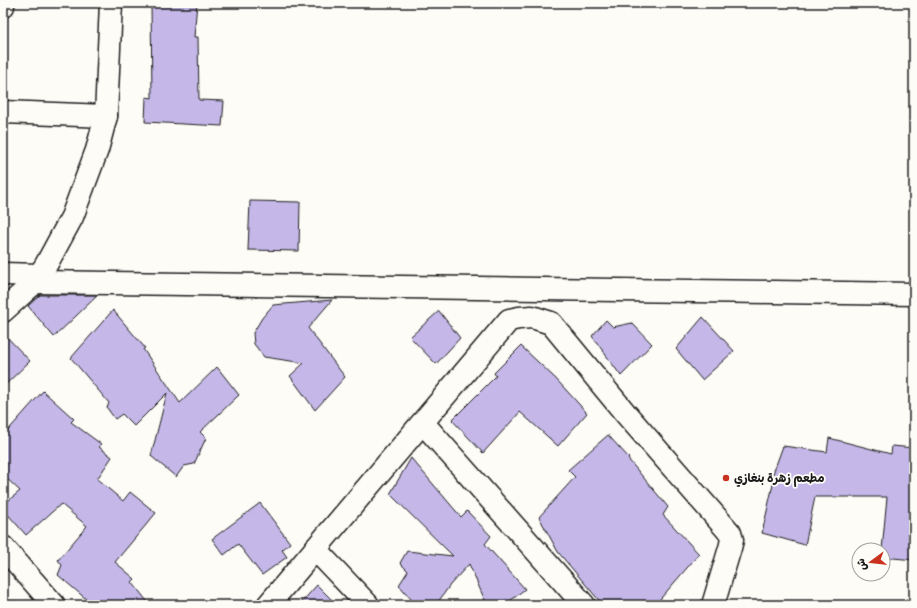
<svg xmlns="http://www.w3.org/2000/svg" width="917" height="608" font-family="Pangolin,'Playpen Sans Arabic',sans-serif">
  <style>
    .building { fill: #c5b8e9; stroke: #1c1c1c }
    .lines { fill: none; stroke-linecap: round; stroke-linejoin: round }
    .minor-casing { stroke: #1c1c1c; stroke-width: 25 }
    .minor { stroke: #fdfcf7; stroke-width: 22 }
    .poi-dot { fill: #c8321e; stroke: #fdfcf7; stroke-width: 1.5 }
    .labels { text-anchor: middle; stroke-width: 3.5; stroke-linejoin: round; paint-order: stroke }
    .poi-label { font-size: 12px; font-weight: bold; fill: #1c1c1c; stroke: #fdfcf7; text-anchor: start }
  </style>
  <rect width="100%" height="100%" fill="#fdfcf7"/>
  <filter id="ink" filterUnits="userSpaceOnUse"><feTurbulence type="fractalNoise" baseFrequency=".025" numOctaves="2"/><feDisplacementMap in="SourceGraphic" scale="8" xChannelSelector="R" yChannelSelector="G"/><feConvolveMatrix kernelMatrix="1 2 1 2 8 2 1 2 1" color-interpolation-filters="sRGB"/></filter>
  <g filter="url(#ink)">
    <!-- building -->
    <g class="building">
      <path d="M 151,3 L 197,3 L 194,37 L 198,37 L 199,100 L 224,101 L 222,126 L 145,122 L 146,97 L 152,98 Z"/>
      <path d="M 250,201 L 300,202 L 299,251 L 248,250 Z"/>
      <path d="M 40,295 L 98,295 L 54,337 L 28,306 Z"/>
      <path d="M 332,300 L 308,328 L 345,377 L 315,410 L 290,376 L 304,363 L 264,357 L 254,344 L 253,333 L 262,318 L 273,305 Z"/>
      <path d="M 113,310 L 145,348 L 143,349 L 180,403 L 217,367 L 239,395 L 200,432 L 206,438 L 194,464 L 184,466 L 176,477 L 151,456 L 167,393 L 134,426 L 122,414 L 115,419 L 107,408 L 109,403 L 71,358 Z"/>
      <path d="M 439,311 L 460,338 L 436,364 L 410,337 Z"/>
      <path d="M 703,317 L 734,351 L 702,380 L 676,349 Z"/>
      <path d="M 606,320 L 613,327 L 632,323 L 652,344 L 621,376 L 592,336 Z"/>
      <path d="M 3,333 L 30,361 L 3,387 Z"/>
      <path d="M 521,346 L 556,379 L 587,413 L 558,446 L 520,412 L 483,453 L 452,420 L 496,376 L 494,373 Z"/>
      <path d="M 43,391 L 74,419 L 71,422 L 101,444 L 99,447 L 112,457 L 97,479 L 123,501 L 130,492 L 156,513 L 115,562 L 135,579 L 132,582 L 150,605 L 93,605 L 58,575 L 62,565 L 58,560 L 87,526 L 61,504 L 26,535 L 3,509 L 3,505 L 20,491 L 3,475 L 3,436 Z"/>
      <path d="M 608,435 L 629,458 L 628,459 L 668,507 L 663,515 L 699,554 L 655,605 L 603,605 L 558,552 L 539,517 L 575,477 L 568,470 Z"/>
      <path d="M 829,438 L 891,454 L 892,446 L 914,448 L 914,560 L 883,557 L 883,550 L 882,550 L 887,497 L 815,497 L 805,545 L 762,533 L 774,480 L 771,479 L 783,446 L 827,452 Z"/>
      <path d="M 411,458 L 461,517 L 467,511 L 491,536 L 485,544 L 525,589 L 505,605 L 487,605 L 469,564 L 450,585 L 436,605 L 416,605 L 399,585 L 408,571 L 400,563 L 407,551 L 453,556 L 390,494 Z"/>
      <path d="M 260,503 L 290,543 L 282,550 L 287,557 L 262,575 L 238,544 L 224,555 L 212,539 Z"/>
      <path d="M 317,585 L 337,605 L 299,605 Z"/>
    </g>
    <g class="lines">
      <defs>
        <g id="minor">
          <path d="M 3,6 L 3,3"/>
          <path d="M 3,112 L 106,116"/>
          <path d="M 3,274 L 39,275"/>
          <path d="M 35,282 L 914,294"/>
          <path d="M 3,311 L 35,282 L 46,265 L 72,217 L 97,150 L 106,116 L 111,3"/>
          <path d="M 423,423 L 584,605"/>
          <path d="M 3,547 L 54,605"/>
          <path d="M 315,549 L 368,605"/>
          <path d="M 268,605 L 509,320 L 519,318 L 532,317 L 551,323 L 626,414 L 730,533 L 732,540 L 730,548 L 713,605"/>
        </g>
      </defs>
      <!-- minor casing -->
      <use href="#minor" class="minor-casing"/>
      <!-- minor -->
      <use href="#minor" class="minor"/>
    </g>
  </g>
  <!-- markers -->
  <circle class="poi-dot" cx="726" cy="478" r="4"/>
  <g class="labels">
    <!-- poi labels -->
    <g class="poi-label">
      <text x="734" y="482">مطعم زهرة بنغازي</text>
    </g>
  </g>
  <!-- margin -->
  <rect width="917" height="608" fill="none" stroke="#fdfcf7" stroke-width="16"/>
  <rect x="8" y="8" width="901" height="592" fill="none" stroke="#1c1c1c" stroke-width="1.5" filter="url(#ink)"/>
  <!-- north arrow -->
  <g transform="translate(871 562) rotate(255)"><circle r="19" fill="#fdfcf7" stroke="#a3a29f"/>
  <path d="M0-3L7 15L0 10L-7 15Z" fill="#c8321e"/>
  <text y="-6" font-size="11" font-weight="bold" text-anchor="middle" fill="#1c1c1c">ش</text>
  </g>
</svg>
